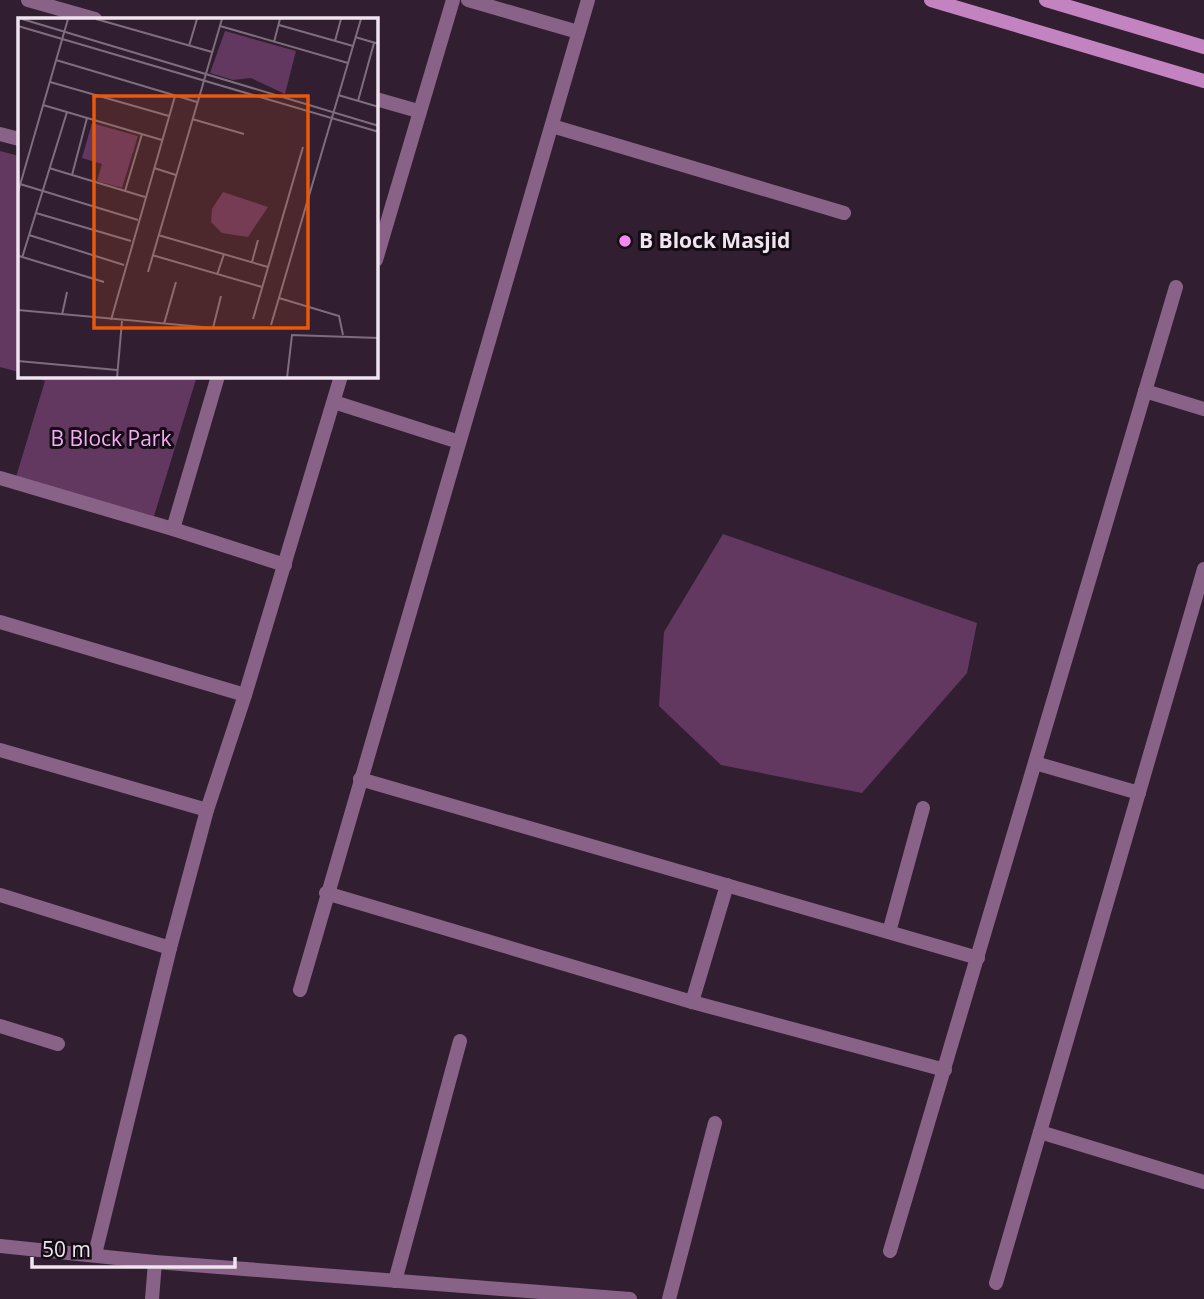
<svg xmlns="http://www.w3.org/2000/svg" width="1204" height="1299" font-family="'Open Sans',sans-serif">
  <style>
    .green { fill: #623861 }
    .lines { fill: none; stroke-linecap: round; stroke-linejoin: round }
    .street { stroke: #896288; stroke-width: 14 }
    .secondary { stroke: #c283c0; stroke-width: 14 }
    .poi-dot { fill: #f38af2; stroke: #140c14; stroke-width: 2.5 }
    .labels { text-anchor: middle; stroke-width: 6; stroke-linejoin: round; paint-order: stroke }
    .poi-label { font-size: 21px; font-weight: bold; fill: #f0e4f0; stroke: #140c14; text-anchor: start }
    .park-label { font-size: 21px; fill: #f8a9f7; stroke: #140c14 }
    .inset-road { fill: none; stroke: #7d6e7d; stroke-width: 2 }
    .view { fill: #e8590c; fill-opacity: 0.15; stroke: #e8590c; stroke-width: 3.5 }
    .inset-edge { fill: none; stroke: #f0e4f0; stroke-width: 3.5 }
  </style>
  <rect width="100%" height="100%" fill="#311f31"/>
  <!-- green -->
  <g class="green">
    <path d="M 0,151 L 19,156 L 19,372 L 0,367 Z"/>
    <path d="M 31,376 L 197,376 L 154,516 L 16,477 L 45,381 Z"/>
    <path d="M 723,534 L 977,623 L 967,673 L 862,793 L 721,765 L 659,706 L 664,632 Z"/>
  </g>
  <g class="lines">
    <!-- street -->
    <g class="street">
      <path d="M 28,0 L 95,19"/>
      <path d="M 468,0 L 578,32"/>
      <path d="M 376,99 L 418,111"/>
      <path d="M 552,126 L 844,213"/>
      <path d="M 0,134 L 19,139"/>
      <path d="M 376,260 L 453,0"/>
      <path d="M 1145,391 L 1204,409"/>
      <path d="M 334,402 L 459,442"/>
      <path d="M 0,478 L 173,529 L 285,565"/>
      <path d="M 173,529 L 218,376"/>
      <path d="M 0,622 L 245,695"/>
      <path d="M 0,750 L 207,810"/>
      <path d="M 1035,763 L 1139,793"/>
      <path d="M 360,779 L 978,958"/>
      <path d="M 326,893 L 692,1002 L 945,1070"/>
      <path d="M 0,895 L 170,948"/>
      <path d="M 889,932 L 923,808"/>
      <path d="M 300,990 L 588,0"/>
      <path d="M 692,1002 L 727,885"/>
      <path d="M 0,1026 L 58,1044"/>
      <path d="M 1040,1132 L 1204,1182"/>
      <path d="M 0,1246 L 155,1262 L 630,1299"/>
      <path d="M 890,1251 L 1176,287"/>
      <path d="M 95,1254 L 170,948 L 207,810 L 245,695 L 341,376"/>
      <path d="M 395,1281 L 460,1041"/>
      <path d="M 996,1283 L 1204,569"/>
      <path d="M 152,1299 L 155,1262"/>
      <path d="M 669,1299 L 715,1123"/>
    </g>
    <!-- secondary -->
    <g class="secondary">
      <path d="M 931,0 L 1204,81"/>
      <path d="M 1046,0 L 1204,47"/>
    </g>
  </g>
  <!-- markers -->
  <circle class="poi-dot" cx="625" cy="241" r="7"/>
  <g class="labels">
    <!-- poi labels -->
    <g class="poi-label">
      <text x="639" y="248">B Block Masjid</text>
    </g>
    <!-- park labels -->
    <g class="park-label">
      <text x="111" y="446">B Block Park</text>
    </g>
  </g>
  <!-- overview -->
  <g transform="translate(18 18)">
    <rect width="360" height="360" fill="#311f31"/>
    <path d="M 207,13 L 278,33 L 267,76 L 233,60 L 215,62 L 192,55 ZM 74,105 L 120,118 L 104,170 L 79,163 L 84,146 L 64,140 ZM 205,174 L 250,189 L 230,219 L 204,215 L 193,204 L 194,191 Z" fill="#623861"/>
    <path class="inset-road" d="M 4,1 L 361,108M 78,1 L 194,34M 261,7 L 335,28M 0,8 L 361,114M 202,8 L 330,45M 337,19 L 361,26M 317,23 L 323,1M 256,24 L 262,1M 171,28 L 179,1M 38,42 L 179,84M 32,64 L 151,98M 320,77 L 361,89M 340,83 L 356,25M 25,87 L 144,122M 174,101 L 226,116M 31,150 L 127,179M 136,150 L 158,157M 54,157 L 69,100M 2,166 L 120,202M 107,173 L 124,116M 0,174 L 50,1M 18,195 L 113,223M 11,217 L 106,247M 140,217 L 250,249M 134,237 L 244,269M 1,238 L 86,264M 4,240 L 49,94M 234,244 L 240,222M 130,254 L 204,1M 199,257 L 206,236M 261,280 L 321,298 L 325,317M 0,292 L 195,310 L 203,278M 44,297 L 49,274M 235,301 L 285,129M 93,302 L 157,78M 146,306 L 158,264M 253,307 L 343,1M 0,343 L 99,352M 99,360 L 104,303M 269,360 L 274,317 L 361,320"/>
    <path class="view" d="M 76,78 L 290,78 L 290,310 L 76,310 Z"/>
    <rect width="360" height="360" class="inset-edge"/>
  </g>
  <!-- scale -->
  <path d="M32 1257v10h203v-10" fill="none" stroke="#f0e4f0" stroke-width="3.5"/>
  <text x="42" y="1257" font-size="21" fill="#f0e4f0" stroke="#140c14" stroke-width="5" paint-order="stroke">50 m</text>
</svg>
